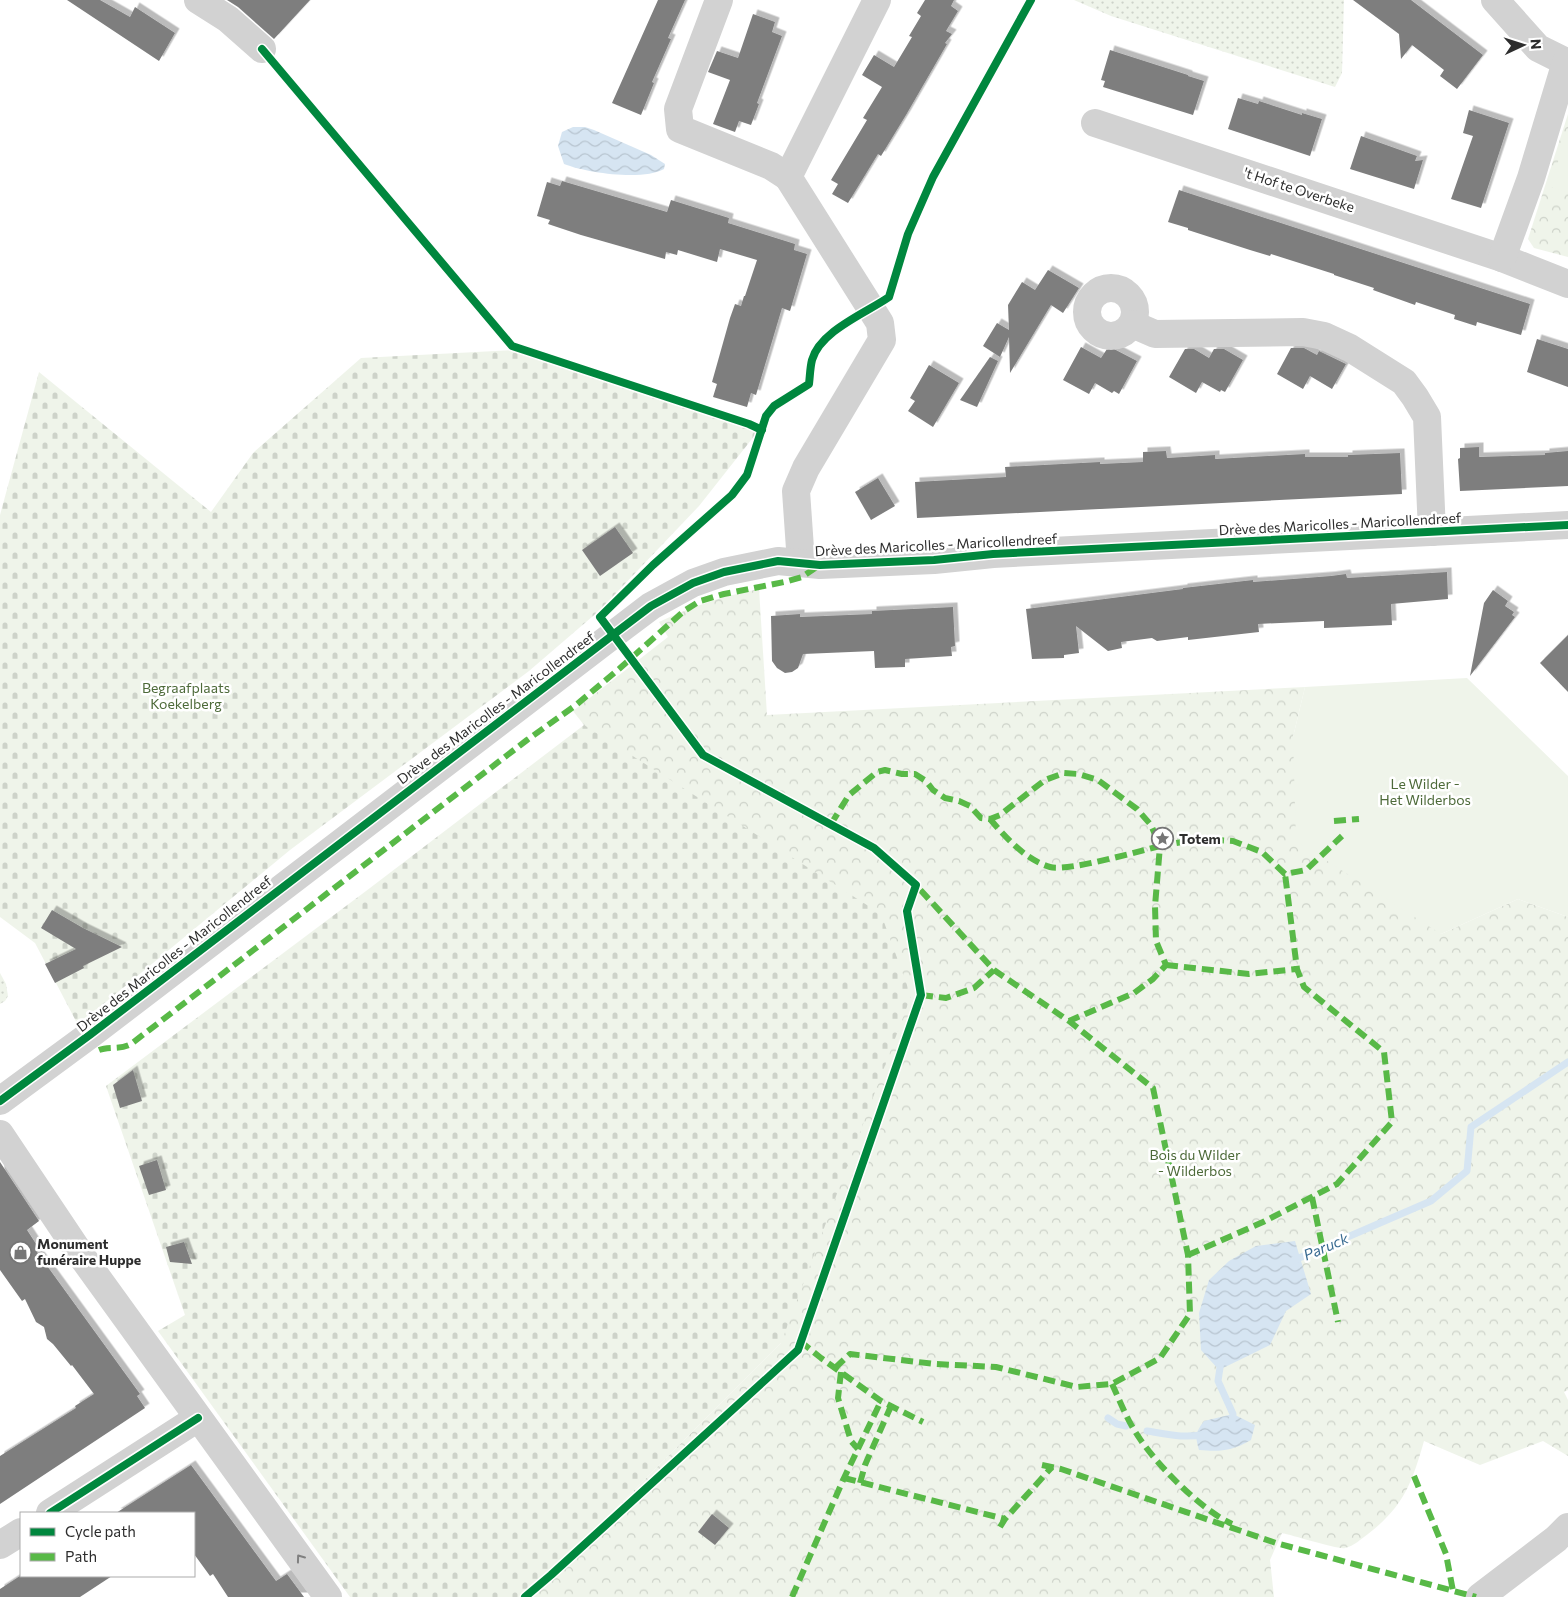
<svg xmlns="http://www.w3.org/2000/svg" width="1568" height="1597" font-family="Commissioner,sans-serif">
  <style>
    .grass { fill: url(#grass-dots) }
    .forest { fill: url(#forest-crowns) }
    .cemetery { fill: url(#cemetery-stones) }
    .garden { fill: #eff4ea }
    .water { fill: url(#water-waves) }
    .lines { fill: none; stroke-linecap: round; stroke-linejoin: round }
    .stream { stroke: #d6e5f2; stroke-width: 7 }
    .building { fill: #7e7e7e; filter: url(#shadow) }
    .minor { stroke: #d2d2d2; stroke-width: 28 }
    .quiet { stroke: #58b947; stroke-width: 6; stroke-dasharray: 12 6; stroke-linecap: butt }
    .cycleway-casing { stroke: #fff; stroke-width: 11 }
    .cycleway { stroke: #00873e; stroke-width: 8 }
    .oneway { stroke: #808080 }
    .labels { text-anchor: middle; stroke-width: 5; stroke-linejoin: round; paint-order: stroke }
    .street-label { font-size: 14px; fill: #2d2d2d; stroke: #fff }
    .park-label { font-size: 14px; fill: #4d6a39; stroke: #fff }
    .poi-label { font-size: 14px; font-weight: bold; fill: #2d2d2d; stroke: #fff; text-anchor: start }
    .water-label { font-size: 15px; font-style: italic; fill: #386a91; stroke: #fff }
  </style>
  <defs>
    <pattern id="grass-dots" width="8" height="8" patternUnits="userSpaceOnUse" patternTransform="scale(1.25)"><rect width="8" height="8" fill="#eff4ea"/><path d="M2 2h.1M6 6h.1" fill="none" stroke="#cdd2c9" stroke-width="1.8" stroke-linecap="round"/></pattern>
    <pattern id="forest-crowns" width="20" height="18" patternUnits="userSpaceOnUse" patternTransform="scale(1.25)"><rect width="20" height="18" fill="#eff4ea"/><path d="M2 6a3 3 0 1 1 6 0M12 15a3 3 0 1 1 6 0" fill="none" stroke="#cdd2c9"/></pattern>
    <pattern id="cemetery-stones" width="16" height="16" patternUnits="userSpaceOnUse" patternTransform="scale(1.25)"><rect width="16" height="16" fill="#eff4ea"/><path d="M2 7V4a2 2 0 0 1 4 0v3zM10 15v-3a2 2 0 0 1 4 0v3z" fill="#cdd2c9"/></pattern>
    <pattern id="water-waves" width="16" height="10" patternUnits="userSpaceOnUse" patternTransform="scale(1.25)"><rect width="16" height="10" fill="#d6e5f2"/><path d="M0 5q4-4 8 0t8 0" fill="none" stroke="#b8c5d0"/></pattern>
    <filter id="shadow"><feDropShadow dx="4.5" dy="-4.5" stdDeviation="0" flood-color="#0004"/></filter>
  </defs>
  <rect width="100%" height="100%" fill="#fff"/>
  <!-- grass -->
  <g class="grass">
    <path d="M 1074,0 L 1344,0 L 1342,73 L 1335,87 L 1111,16 Z"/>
    <path d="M 0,973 L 6,984 L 8,996 L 5,1001 L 0,1004 Z"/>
  </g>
  <!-- forest -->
  <g class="forest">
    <path d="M 1568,114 L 1568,257 L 1534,248 L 1528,239 Z"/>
    <path d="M 759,589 L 767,715 L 1305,687 L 1293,737 L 1441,934 L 1518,899 L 1568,917 L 1568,1390 L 1564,1392 L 1568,1400 L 1568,1456 L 1543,1441 L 1480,1465 L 1424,1441 C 1412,1483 1404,1506 1368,1534 C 1361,1539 1354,1546 1345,1548 C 1339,1550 1292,1535 1282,1533 L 1270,1560 L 1274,1597 L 527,1597 L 781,1343 L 584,725 L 573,711 L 668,637 L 659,622 C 691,607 723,596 759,589 Z"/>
  </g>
  <!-- cemetery -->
  <g class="cemetery">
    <path d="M 515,350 L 759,430 L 699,506 L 600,610 L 529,671 L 290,850 L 78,1025 L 35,943 L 0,917 L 0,515 L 39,372 L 211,512 L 253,453 L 361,358 Z"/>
    <path d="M 584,725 L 881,914 L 911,996 L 781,1343 L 527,1597 L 350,1597 L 158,1331 L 185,1315 L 106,1086 L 370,888 Z"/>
  </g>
  <!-- garden -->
  <g class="garden">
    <path d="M 1568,130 L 1568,193 L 1550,187 Z"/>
    <path d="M 1467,678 L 1568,776 L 1568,917 L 1518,899 L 1441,934 L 1296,841 L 1293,737 L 1305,687 Z"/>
  </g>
  <!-- water -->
  <g class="water">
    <path d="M 573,127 L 585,127 L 594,130 L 651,155 L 665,164 L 664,169 C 643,181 587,173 564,164 L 558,146 L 562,132 Z"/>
    <path d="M 1295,1241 L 1311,1294 L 1286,1311 L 1270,1345 L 1219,1370 L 1201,1350 L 1199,1313 L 1209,1280 L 1229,1261 L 1256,1246 Z"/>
    <path d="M 1233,1414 L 1255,1425 L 1251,1440 C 1232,1451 1220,1452 1199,1450 C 1195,1436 1195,1433 1204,1421 Z"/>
  </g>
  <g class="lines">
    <!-- stream -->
    <g class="stream">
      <path d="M 1292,1261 L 1431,1201 L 1467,1171 L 1471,1127 L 1568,1062"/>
      <path d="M 1221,1361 L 1218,1381 L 1233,1414 L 1232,1422"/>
      <path d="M 1108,1418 L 1117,1424 L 1126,1426"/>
      <path d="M 1147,1431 C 1166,1434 1186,1439 1205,1434"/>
    </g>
  </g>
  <!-- building -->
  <g class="building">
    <path d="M 67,0 L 100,0 L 130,17 L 135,7 L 175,33 L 159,61 Z"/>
    <path d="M 227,0 L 310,0 L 274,39 L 238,7 Z"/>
    <path d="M 658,0 L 685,0 L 668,38 L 671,39 L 652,82 L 654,83 L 641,115 L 612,103 Z"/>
    <path d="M 925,0 L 954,0 L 951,6 L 958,11 L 946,31 L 952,34 L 945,43 L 947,44 L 906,115 L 881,156 L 878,154 L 848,203 L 832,194 L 838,184 L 831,180 L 867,120 L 863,118 L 882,87 L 862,75 L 874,55 L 894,67 L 912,37 L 909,36 L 921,16 L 917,13 Z"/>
    <path d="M 1353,0 L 1411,0 L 1483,55 L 1457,89 L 1440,76 L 1444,70 L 1412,45 L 1401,59 L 1399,34 Z"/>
    <path d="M 753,14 L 775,22 L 772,32 L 782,36 L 757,103 L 759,104 L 751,125 L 739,121 L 735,132 L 713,124 L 730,80 L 708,72 L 717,51 L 738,58 Z"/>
    <path d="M 1110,50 L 1188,75 L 1188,76 L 1204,81 L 1193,115 L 1103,87 L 1105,81 L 1101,80 Z"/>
    <path d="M 1238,98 L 1258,104 L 1259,101 L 1302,115 L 1302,113 L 1322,119 L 1310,156 L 1228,129 Z"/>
    <path d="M 1469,110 L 1509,123 L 1481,208 L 1451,199 L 1473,136 L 1463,133 Z"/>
    <path d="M 1361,136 L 1417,156 L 1415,161 L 1423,160 L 1414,189 L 1350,169 Z"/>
    <path d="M 562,181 L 667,212 L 671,200 L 729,218 L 728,223 L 795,244 L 794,250 L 807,254 L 790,311 L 782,308 L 756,395 L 751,393 L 747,407 L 713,397 L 717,384 L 712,382 L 730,318 L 735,304 L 741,306 L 744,296 L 745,296 L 757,260 L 720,249 L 717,262 L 678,250 L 677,255 L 666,252 L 665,259 L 581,235 L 548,224 L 550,220 L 537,216 L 547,182 L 560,186 Z"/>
    <path d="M 1179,190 L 1530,304 L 1521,335 L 1477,322 L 1476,326 L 1454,319 L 1455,315 L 1416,302 L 1415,305 L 1373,290 L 1374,288 L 1334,275 L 1334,274 L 1271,254 L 1270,256 L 1250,250 L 1188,230 L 1188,228 L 1168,222 Z"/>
    <path d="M 1048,270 L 1079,288 L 1063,313 L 1051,305 L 1010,373 L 1009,337 L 1000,357 L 983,346 L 997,323 L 1009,330 L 1008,305 L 1022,282 L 1035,290 Z"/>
    <path d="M 1537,339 L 1568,349 L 1568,387 L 1527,372 Z"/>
    <path d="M 1081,347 L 1101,358 L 1107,349 L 1108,350 L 1110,347 L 1137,361 L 1119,394 L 1114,391 L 1112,393 L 1095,383 L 1089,394 L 1063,380 Z"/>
    <path d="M 1291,348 L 1304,348 L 1317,355 L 1319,351 L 1346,364 L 1332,389 L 1310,376 L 1303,389 L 1277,374 Z"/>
    <path d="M 1185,349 L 1194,349 L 1209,358 L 1214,349 L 1224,349 L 1243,360 L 1225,392 L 1221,390 L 1220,392 L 1202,382 L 1196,393 L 1169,377 Z"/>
    <path d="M 990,357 L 998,361 L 977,407 L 960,400 Z"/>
    <path d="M 929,365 L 959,383 L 933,427 L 908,411 L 915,401 L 910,398 Z"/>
    <path d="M 1479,447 L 1479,457 L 1545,455 L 1545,453 L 1568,451 L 1568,486 L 1460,491 L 1458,459 L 1460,458 L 1460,448 Z"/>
    <path d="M 1166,451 L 1167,458 L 1215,455 L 1215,459 L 1305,454 L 1305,457 L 1348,457 L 1348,455 L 1400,453 L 1402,494 L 917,518 L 915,482 L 1006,477 L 1005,467 L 1100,462 L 1100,464 L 1143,462 L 1143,452 Z"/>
    <path d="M 878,478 L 895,506 L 871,520 L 855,492 Z"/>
    <path d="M 615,527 L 633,553 L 600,576 L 582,550 Z"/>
    <path d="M 1447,572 L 1448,599 L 1391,604 L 1392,625 L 1324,628 L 1324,621 L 1258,624 L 1259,632 L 1188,640 L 1188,637 L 1157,641 L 1152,638 L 1121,642 L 1122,648 L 1108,651 L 1076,626 L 1079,653 L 1064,655 L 1064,658 L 1032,659 L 1026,609 L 1183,589 L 1183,588 L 1253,580 L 1253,582 L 1331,576 L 1346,574 L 1347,578 Z"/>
    <path d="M 1493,590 L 1508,601 L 1505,606 L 1514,612 L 1512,615 L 1515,617 L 1470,676 L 1484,603 Z"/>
    <path d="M 953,607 L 955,646 L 951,647 L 952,656 L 905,659 L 905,667 L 875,668 L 874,651 L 803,654 L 798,668 L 792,672 L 785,673 L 777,668 L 772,661 L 771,616 L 800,614 L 800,617 L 872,614 L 872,611 Z"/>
    <path d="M 1568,635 L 1568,692 L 1540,663 Z"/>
    <path d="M 52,910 L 83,928 L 122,947 L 83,966 L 84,968 L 55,983 L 45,964 L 76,949 L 41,928 Z"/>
    <path d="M 133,1070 L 142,1101 L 120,1108 L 113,1085 Z"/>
    <path d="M 157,1160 L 166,1190 L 149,1195 L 139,1166 Z"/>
    <path d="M 0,1162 L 39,1221 L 27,1230 L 40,1250 L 37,1252 L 140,1394 L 137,1396 L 145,1408 L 0,1504 L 0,1456 L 76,1408 L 75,1406 L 94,1394 L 72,1365 L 71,1366 L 53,1344 L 47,1339 L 44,1327 L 36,1322 L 25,1299 L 22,1301 L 0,1270 Z"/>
    <path d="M 184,1242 L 192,1264 L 170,1262 L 166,1247 Z"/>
    <path d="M 191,1465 L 276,1581 L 287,1574 L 304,1597 L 228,1597 L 213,1574 L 210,1576 L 194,1554 L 194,1513 L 116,1513 Z"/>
    <path d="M 712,1514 L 729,1528 L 715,1545 L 698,1532 Z"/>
    <path d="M 20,1576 L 112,1576 L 80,1597 L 0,1597 L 0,1589 Z"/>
  </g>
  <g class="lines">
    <!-- minor -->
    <g class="minor">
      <path d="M 198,0 L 228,19 L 262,49"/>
      <path d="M 719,0 L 678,109 L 680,129 L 771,166 L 788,177"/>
      <path d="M 1495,0 L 1538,48 L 1568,63"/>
      <path d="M 1095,123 L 1502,258 L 1568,284"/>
      <path d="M 1502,258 L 1531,178 L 1566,62"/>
      <circle cx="1111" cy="312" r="24"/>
      <path d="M 1132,324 L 1155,334 L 1303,332 L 1324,336 L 1350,348 L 1404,382 L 1415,397 L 1427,417 L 1432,532"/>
      <path d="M 801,563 L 796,491 L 806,468 L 882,340 L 880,323 L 788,177 L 877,0"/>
      <path d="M 0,1101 L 91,1034 L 622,628 L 651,606 L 693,583 L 724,572 L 778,561 L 820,565 L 934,560 L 993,554 L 1568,525"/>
      <path d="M 0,1134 L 83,1258 L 328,1597"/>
      <path d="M 50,1513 L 198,1418"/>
      <path d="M 0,1545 L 21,1532"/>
      <path d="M 1480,1597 L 1556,1539 L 1568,1527"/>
    </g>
    <!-- quiet -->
    <g class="quiet">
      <path d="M 990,819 C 1006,838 1026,860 1050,867 C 1066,872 1140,851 1160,846 L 1155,906 L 1156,941 L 1166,965 L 1153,979 L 1134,993 L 1069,1021"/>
      <path d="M 1334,821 L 1359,819"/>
      <path d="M 831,824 L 849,795 L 877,772 L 885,770 L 902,774 L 915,774 L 926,781 L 933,790 L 945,798 L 959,801 L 970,806 L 981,818 L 990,819 L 1000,815 L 1045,780 L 1064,773 L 1078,774 L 1098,780 L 1137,809 L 1151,825 L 1160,846 L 1199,839 L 1233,841 L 1262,852 L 1285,874 L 1306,870 L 1342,836"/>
      <path d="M 1166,965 L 1249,974 L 1297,969"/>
      <path d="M 921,995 L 946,998 L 974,988 L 994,970"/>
      <path d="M 99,1050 C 109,1046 120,1050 131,1044 L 527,740 L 576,705 L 619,669 L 684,611 L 700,601 L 724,594 L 784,582 L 802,577 L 818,566"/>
      <path d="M 1312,1197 L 1338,1322"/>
      <path d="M 1188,1255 L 1263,1222 L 1337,1184 L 1392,1122 L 1384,1052 L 1304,987 L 1297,969 L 1285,874"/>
      <path d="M 800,1341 L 821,1358 L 881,1401 L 923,1422"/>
      <path d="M 835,1368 L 850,1354 L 935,1364 L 996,1367 L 1077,1387 L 1112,1384 L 1160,1358 L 1190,1314 L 1188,1255 L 1153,1088 L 1069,1021 L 994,970 L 914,883"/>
      <path d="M 841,1372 L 838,1398 L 851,1441 L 858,1449"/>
      <path d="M 1112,1384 C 1120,1401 1127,1420 1138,1436 C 1156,1464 1201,1510 1232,1524"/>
      <path d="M 1042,1465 L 1061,1469 L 1276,1543 L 1476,1597"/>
      <path d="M 1414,1476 L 1446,1554 L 1453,1591"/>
      <path d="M 844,1478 L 1005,1519"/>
      <path d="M 860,1483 L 865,1465 L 891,1406"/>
      <path d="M 1000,1527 L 1005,1519 L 1052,1467"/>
      <path d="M 792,1597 L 844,1478 L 881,1401"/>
    </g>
    <defs>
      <g id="cycleway">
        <path d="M 262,49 L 512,346 L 749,424 L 762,430"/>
        <path d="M 0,1101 L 91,1034 L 622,628 L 651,606 L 693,583 L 724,572 L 778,561 L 820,565 L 934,560 L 993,554 L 1568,525"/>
        <path d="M 50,1513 L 198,1418"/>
        <path d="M 525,1597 L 551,1575 L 798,1350 L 921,995 L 907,911 L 916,885 L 874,848 L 703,755 L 600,617 L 653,565 L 732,495 L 747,475 L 766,416 L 774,406 L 809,384 C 810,376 810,368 812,360 C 820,331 866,313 889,297 L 908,234 L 933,177 L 1031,0"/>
      </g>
    </defs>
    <!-- cycleway casing -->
    <use href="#cycleway" class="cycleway-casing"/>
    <!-- cycleway -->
    <use href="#cycleway" class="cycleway"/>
  </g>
  <!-- one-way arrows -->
  <defs><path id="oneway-chevron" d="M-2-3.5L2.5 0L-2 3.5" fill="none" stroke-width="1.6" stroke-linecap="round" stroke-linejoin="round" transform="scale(1.25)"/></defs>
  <use class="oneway" href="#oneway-chevron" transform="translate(300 1558) rotate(-126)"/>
  <!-- icons -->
  <defs>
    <symbol id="sight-ring" viewBox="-11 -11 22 22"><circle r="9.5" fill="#fff" stroke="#767676" stroke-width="1.5"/><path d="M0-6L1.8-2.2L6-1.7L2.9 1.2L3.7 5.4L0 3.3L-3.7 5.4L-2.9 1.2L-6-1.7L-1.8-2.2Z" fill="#767676"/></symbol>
    <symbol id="shop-ring" viewBox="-11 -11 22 22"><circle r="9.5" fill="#fff" stroke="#767676" stroke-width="1.5"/><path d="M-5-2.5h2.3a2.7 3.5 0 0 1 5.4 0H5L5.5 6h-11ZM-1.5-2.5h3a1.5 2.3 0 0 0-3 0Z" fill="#767676"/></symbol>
  </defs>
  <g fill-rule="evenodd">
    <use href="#sight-ring" x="1150" y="826" width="25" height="25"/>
    <use href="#shop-ring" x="8" y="1240" width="25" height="25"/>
  </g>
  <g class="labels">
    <!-- street labels -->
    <g class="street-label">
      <text transform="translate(1299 190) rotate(18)" y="5">'t Hof te Overbeke</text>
      <text transform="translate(1340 524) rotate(-3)" y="5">Drève des Maricolles - Maricollendreef</text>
      <text transform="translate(936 545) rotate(-3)" y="5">Drève des Maricolles - Maricollendreef</text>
      <text transform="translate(496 708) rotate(-37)" y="5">Drève des Maricolles - Maricollendreef</text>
      <text transform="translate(174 954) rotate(-38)" y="5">Drève des Maricolles - Maricollendreef</text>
    </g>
    <!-- park labels -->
    <g class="park-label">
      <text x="186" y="693">Begraafplaats<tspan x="186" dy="16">Koekelberg</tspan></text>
      <text x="1425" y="789">Le Wilder -<tspan x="1425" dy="16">Het Wilderbos</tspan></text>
      <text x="1195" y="1160">Bois du Wilder<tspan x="1195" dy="16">- Wilderbos</tspan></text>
    </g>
    <!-- poi labels -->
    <g class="poi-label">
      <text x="1179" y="844">Totem</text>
      <text x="37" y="1249">Monument<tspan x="37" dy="16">funéraire Huppe</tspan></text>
    </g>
    <!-- water labels -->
    <g class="water-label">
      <text transform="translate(1326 1247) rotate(-23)" y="5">Paruck</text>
    </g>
  </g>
  <!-- legend -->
  <rect x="20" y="1512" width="175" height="65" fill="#ffffff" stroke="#ababab"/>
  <rect x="30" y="1528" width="25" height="8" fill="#00873e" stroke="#ababab"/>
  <text x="65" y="1537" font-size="15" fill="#2d2d2d">Cycle path</text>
  <rect x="30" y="1553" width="25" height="8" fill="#58b947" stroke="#ababab"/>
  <text x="65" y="1562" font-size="15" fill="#2d2d2d">Path</text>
  <!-- north arrow -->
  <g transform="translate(1523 45) rotate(86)" stroke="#ffffff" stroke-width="4" paint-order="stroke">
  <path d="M0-4L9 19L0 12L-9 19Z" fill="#2d2d2d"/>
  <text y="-8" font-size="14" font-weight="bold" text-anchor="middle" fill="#2d2d2d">N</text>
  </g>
</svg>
